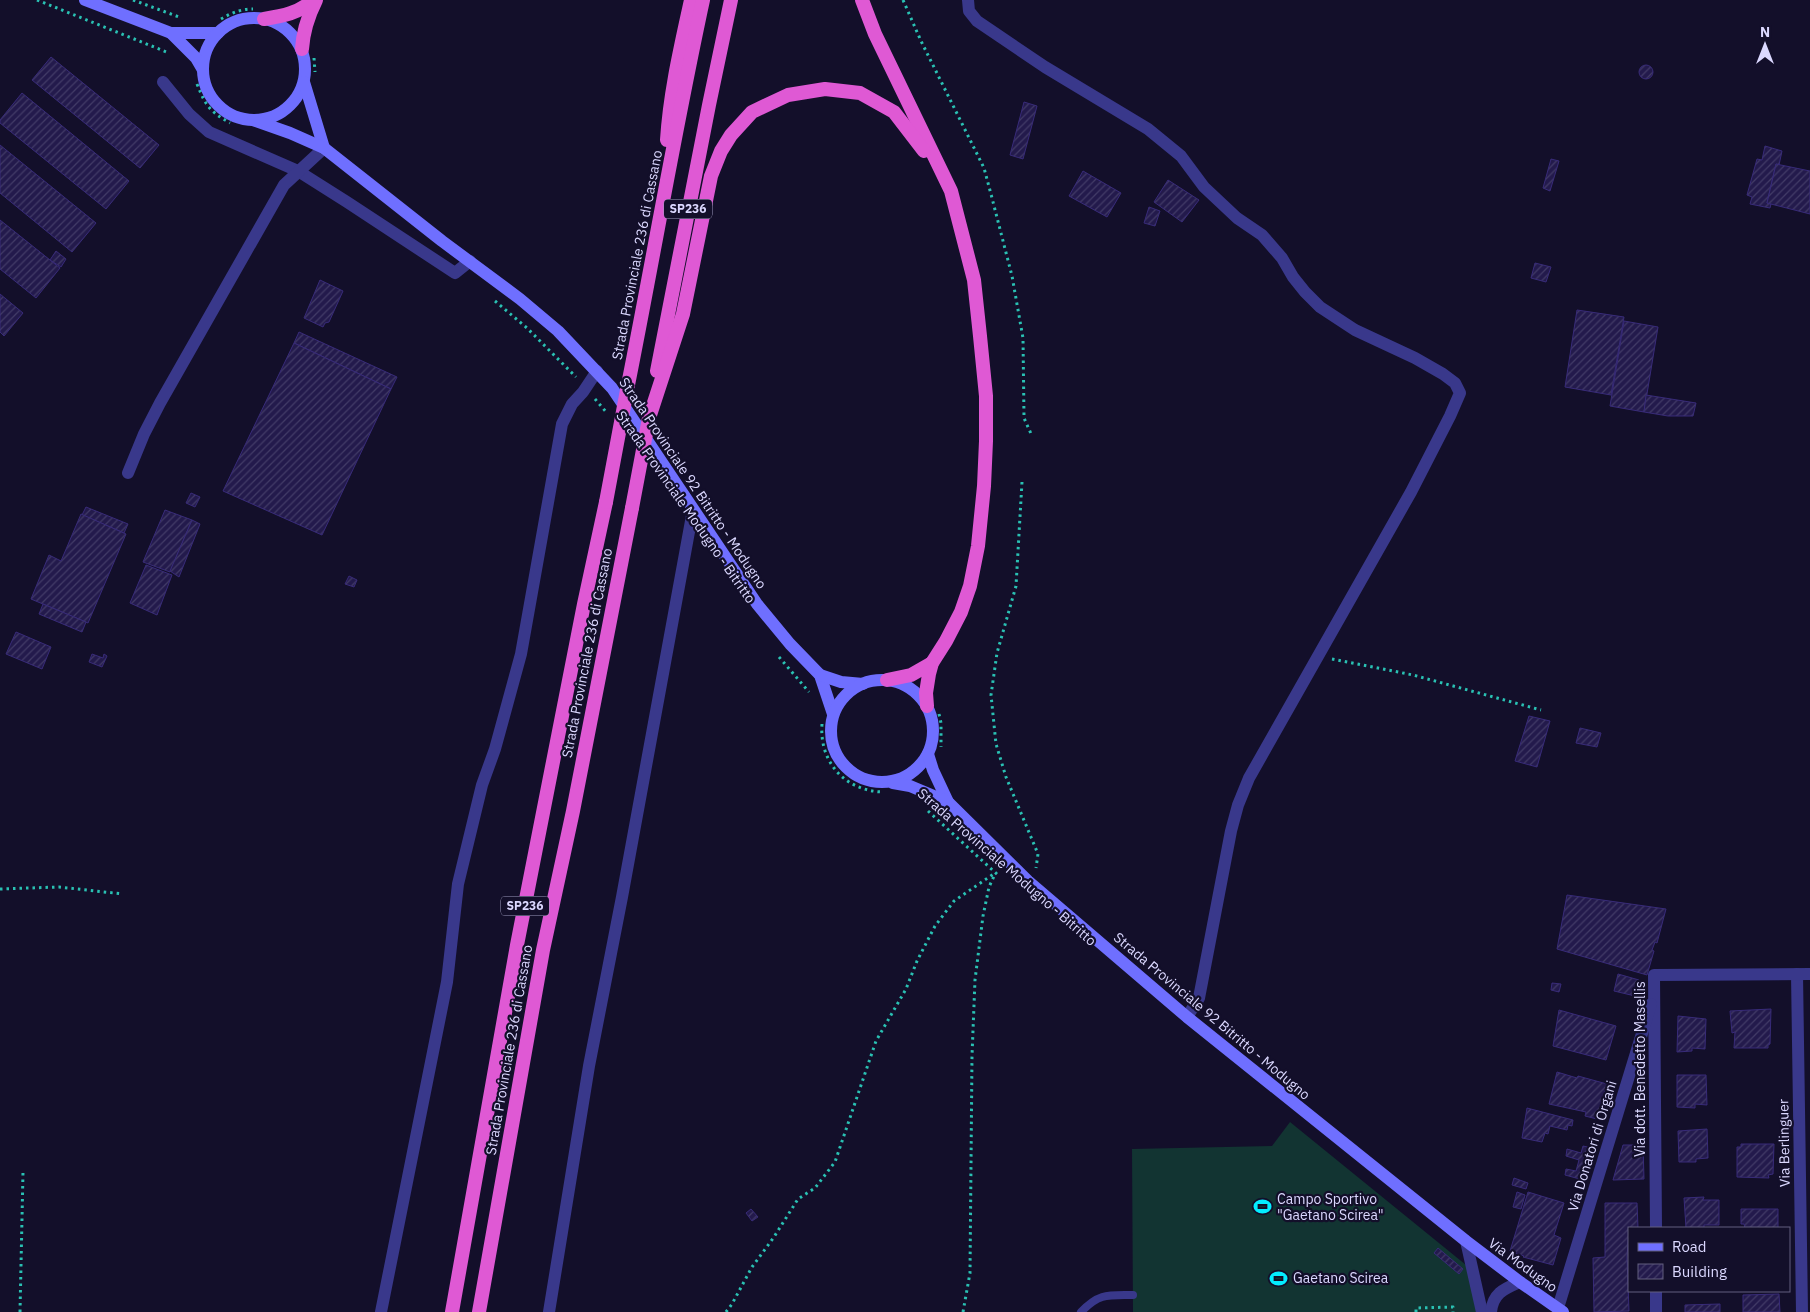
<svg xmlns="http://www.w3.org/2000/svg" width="1810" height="1312" font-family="'IBM Plex Sans',sans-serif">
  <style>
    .pitch { fill: #123432 }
    .building { fill: url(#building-hatch); stroke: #382b79 }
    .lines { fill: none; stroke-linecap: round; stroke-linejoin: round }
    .path { stroke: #2ac1b3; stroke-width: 3; stroke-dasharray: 2.5 4; stroke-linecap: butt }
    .service { stroke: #39388b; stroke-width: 8 }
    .minor { stroke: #39388b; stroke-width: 12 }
    .secondary { stroke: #6f6fff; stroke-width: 12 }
    .trunk { stroke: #df59d4; stroke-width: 14 }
    .trunk-bridge { stroke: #df59d4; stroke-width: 14 }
    .labels { text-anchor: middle; stroke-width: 4.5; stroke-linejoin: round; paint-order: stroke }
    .shield { fill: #130f2a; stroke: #9f9cbf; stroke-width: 1 }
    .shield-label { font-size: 12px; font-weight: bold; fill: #dbd8ff }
    .street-label { font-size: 14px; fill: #dbd8ff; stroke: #130f2a }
    .poi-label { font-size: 14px; fill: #dbd8ff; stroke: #130f2a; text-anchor: start }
  </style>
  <defs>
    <pattern id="building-hatch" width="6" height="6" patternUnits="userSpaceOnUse" patternTransform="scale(1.25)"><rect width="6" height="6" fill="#231a4c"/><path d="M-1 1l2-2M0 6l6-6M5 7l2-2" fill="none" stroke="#423b67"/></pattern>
  </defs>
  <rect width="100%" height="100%" fill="#130f2a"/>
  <!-- pitch -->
  <path class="pitch" d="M 1290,1122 L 1466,1265 L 1478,1312 L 1133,1312 L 1132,1149 L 1272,1146 Z"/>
  <!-- building -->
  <g class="building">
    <path d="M 51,57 L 159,145 L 140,168 L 32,80 Z"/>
    <circle cx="1646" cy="72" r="7"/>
    <path d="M 22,93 L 129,181 L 106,209 L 0,123 L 0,120 Z"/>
    <path d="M 1024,102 L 1037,106 L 1023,159 L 1010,155 Z"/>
    <path d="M 0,145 L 96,223 L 72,252 L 0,193 Z"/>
    <path d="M 1765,146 L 1782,151 L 1779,165 L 1776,164 L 1767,203 L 1771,204 L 1770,208 L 1750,204 L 1752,197 L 1747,195 L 1757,159 L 1762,160 Z"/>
    <path d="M 1551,159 L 1559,161 L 1550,191 L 1543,188 Z"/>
    <path d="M 1776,164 L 1810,171 L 1810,214 L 1767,203 Z"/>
    <path d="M 1083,171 L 1121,193 L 1107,217 L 1069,196 Z"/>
    <path d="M 1168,180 L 1199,200 L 1182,222 L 1154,202 Z"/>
    <path d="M 1149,207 L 1160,211 L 1155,226 L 1144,223 Z"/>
    <path d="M 0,220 L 60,268 L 36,298 L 0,269 Z"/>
    <path d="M 56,251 L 66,259 L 61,267 L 50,260 Z"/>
    <path d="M 1535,263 L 1551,267 L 1546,282 L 1531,278 Z"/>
    <path d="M 320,280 L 343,291 L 329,322 L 325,323 L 323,327 L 304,318 Z"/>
    <path d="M 0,294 L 23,313 L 4,336 L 0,332 Z"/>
    <path d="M 1577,310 L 1624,317 L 1611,395 L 1565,387 Z"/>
    <path d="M 1624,321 L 1658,327 L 1644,412 L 1610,406 Z"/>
    <path d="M 299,332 L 397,377 L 391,389 L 294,343 Z"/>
    <path d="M 294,343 L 391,389 L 322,535 L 223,491 Z"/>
    <path d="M 1646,395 L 1696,403 L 1693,416 L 1668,416 L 1644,412 Z"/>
    <path d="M 191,493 L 200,497 L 195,507 L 186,503 Z"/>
    <path d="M 86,507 L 128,524 L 124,533 L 82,515 Z"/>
    <path d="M 165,510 L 192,520 L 170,572 L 143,562 Z"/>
    <path d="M 81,514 L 126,534 L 88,623 L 31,599 L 49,555 L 61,561 Z"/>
    <path d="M 192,520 L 200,524 L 179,577 L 170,571 Z"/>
    <path d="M 146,565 L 172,575 L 157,615 L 130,603 Z"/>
    <path d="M 349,576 L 357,580 L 354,587 L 345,584 Z"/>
    <path d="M 43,604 L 86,622 L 82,632 L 39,614 Z"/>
    <path d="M 16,632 L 51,647 L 42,669 L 6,654 Z"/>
    <path d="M 92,654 L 103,658 L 104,654 L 107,656 L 102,667 L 89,662 Z"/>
    <path d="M 1529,716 L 1550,721 L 1537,767 L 1515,761 Z"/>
    <path d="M 1580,728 L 1601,733 L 1597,747 L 1576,743 Z"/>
    <path d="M 1567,895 L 1666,909 L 1657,943 L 1655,942 L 1652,950 L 1654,951 L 1647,975 L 1557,949 Z"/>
    <path d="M 1618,974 L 1639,980 L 1635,996 L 1614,991 Z"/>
    <path d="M 1552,983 L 1561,984 L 1559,992 L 1551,990 Z"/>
    <path d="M 1771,1009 L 1770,1044 L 1768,1045 L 1768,1048 L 1734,1048 L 1735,1032 L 1732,1033 L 1730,1011 Z"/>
    <path d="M 1559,1010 L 1616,1026 L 1606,1060 L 1553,1046 Z"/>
    <path d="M 1678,1016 L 1706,1019 L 1705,1049 L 1692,1048 L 1692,1051 L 1677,1052 Z"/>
    <path d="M 1557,1072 L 1577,1078 L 1578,1076 L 1607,1084 L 1597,1119 L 1585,1116 L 1586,1112 L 1549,1104 Z"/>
    <path d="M 1677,1075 L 1706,1075 L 1707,1105 L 1695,1104 L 1695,1108 L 1677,1107 Z"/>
    <path d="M 1527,1108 L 1573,1120 L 1572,1126 L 1568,1125 L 1567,1130 L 1550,1126 L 1548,1134 L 1545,1133 L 1542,1142 L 1522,1138 Z"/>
    <path d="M 1707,1129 L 1708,1158 L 1696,1159 L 1696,1162 L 1679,1162 L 1678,1131 Z"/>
    <path d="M 1741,1144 L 1774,1144 L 1773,1174 L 1768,1175 L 1769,1178 L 1737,1177 L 1737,1147 L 1741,1147 Z"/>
    <path d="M 1623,1145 L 1643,1145 L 1644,1179 L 1613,1180 Z"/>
    <path d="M 1583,1146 L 1596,1149 L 1587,1181 L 1565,1175 L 1566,1169 L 1576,1171 L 1579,1160 L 1566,1156 L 1567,1149 L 1581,1153 Z"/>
    <path d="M 1514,1178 L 1528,1183 L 1526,1189 L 1512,1185 Z"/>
    <path d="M 1517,1192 L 1525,1195 L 1521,1209 L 1513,1207 Z"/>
    <path d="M 1528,1192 L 1564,1203 L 1554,1235 L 1561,1238 L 1553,1265 L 1523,1257 L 1524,1256 L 1510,1251 Z"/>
    <path d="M 1704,1197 L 1703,1200 L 1719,1200 L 1719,1225 L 1704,1225 L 1704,1228 L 1686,1228 L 1684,1198 Z"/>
    <path d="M 1605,1203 L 1637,1203 L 1638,1228 L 1629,1228 L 1627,1257 L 1629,1311 L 1594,1312 L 1593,1258 L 1605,1257 Z"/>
    <path d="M 751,1209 L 758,1217 L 752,1221 L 746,1213 Z"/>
    <path d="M 1741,1209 L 1778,1209 L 1778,1228 L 1745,1228 L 1744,1224 L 1741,1224 Z"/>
    <path d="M 1438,1248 L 1463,1269 L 1459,1274 L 1434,1253 Z"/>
    <path d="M 1779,1294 L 1780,1312 L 1743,1312 L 1743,1295 Z"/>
    <path d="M 1720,1304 L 1720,1312 L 1685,1312 L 1685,1305 Z"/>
  </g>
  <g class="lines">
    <!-- path -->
    <g class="path">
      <path d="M 37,0 L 169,53"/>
      <path d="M 133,0 L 179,17"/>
      <path d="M 903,0 L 921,41 L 984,168 L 992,198 L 1012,276 L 1023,338 L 1024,418 L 1032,436"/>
      <path d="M 221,19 C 231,13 241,9 253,9"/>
      <path d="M 314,58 L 315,72"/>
      <path d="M 197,84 C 206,106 209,111 230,123"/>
      <path d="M 495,301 L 527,328 L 576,377"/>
      <path d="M 595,399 L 607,413"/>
      <path d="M 1022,482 L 1016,586 L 997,653 L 991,695 L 996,744 L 1006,777 L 1038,854 L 1036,868"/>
      <path d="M 779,657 L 809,692"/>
      <path d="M 1332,659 L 1413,675 L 1541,710"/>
      <path d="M 939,714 L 941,723 L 941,747"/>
      <path d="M 822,724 C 819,762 845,791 883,792"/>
      <path d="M 928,811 L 999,876"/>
      <path d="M 0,889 L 59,887 L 123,894"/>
      <path d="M 20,1312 L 23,1172"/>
      <path d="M 726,1312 L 732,1304 L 752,1267 L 774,1237 L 798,1199 L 815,1188 L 835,1162 L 876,1041 L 906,989 L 917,961 L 935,926 L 954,901 L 995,873"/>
      <path d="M 963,1312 L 970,1273 L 972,1056 L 975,980 L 983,916 L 989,887 L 995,874"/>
      <path d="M 1416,1312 L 1416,1308 L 1453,1307 L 1453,1312"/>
    </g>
    <!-- service -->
    <path class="service" d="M 1081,1312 C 1099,1293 1108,1295 1133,1295"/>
    <!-- minor -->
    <g class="minor">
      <path d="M 968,0 L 969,11 L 977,21 L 1045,67 L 1148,129 L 1181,156 L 1204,187 L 1237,218 L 1262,235 L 1282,258 L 1293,277 L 1305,292 L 1320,307 L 1355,330 L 1415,358 L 1443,374 L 1455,383 L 1460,393 L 1450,416 L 1411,492 L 1249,778 L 1238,805 L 1231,831 L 1199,998 L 1187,1017"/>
      <path d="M 163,82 L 189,114 L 209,132 L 298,171 L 347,202 L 455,273 L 470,261"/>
      <path d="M 128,473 L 144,434 L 160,403 L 284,185 L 324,148"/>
      <path d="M 1797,974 L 1802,1312"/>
      <path d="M 1656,1228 L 1654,975 L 1810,974"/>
      <path d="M 1466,1241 L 1482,1312"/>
      <path d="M 1656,1291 L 1656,1312"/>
      <path d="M 1558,1308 L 1651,1004"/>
      <path d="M 381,1312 L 447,982 L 458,884 L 482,785 L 495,749 L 521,654 L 562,424 L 572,404 L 583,392 L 597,371"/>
      <path d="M 549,1312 L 589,1066 L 622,897 L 693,510"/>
      <path d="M 1491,1312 C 1493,1293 1504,1289 1520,1282"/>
    </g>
    <!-- secondary -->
    <g class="secondary">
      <path d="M 85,0 L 171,33 L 218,33"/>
      <circle cx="254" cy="69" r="51"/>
      <path d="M 171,33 L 196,58 L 203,70"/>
      <path d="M 304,82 L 324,148"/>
      <path d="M 253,120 L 290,133 L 324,148 L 442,241 L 520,299 L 558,331 L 612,388 L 757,604 L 790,644 L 820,675 L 833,714"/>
      <path d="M 820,675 L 841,682 L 863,684"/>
      <circle cx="882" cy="731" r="51"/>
      <path d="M 928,754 L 933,770 L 948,802 L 1028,881 L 1187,1017 L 1466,1241 L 1520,1282 L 1563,1312"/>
      <path d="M 893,783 L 910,786 L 948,802"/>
    </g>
    <!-- trunk -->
    <g class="trunk">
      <path d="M 862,0 L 875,34 L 951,191 L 974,280 L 980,336 L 986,396 L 986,441 L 984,486 L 978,546 L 970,586 L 961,612 L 946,641 L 932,663 L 929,674 L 926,693 L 927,706"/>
      <path d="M 264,19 C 283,16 299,13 313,0"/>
      <path d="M 302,49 C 303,32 308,16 316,0"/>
      <path d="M 667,140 C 670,92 681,46 691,0"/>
      <path d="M 657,371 L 709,105 L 731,0"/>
      <path d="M 627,390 C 653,260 675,129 703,0"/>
      <path d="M 649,418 L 683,314 L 711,176 L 721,151 L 731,135 L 752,112 L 788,95 L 825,89 L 860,93 L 894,112 L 924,151"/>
      <path d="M 887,680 L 911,675 L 932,663"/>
      <path d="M 452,1312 L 517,945 L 584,604 L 606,502"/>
      <path d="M 479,1312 L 543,950 L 573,811 L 632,508"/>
    </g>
    <!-- trunk-bridge -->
    <g class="trunk-bridge">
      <path d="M 606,502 L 627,390"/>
      <path d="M 632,508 L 649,418"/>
    </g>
  </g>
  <!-- icons -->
  <defs>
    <symbol id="stadium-bare" viewBox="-9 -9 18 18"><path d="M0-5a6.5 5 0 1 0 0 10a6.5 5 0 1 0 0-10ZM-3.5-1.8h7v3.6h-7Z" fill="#04edff" stroke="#130f2a" stroke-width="2.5" paint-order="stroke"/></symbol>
  </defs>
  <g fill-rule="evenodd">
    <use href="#stadium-bare" x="1250" y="1194" width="25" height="25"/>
    <use href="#stadium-bare" x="1266" y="1266" width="25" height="25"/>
  </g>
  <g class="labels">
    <!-- shield labels -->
    <g class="shield">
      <rect x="664" y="199.5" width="48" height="19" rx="4"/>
      <rect x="501" y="896.5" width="48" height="19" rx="4"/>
    </g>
    <g class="shield-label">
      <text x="688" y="213">SP236</text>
      <text x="525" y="910">SP236</text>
    </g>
    <!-- street labels -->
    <g class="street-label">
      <text transform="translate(637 255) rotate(-79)" y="5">Strada Provinciale 236 di Cassano</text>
      <text transform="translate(693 483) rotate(56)" y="5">Strada Provinciale 92 Bitritto - Modugno</text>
      <text transform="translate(686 507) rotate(55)" y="5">Strada Provinciale Modugno - Bitritto</text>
      <text transform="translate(587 653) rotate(-79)" y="5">Strada Provinciale 236 di Cassano</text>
      <text transform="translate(1007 867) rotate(41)" y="5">Strada Provinciale Modugno - Bitritto</text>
      <text transform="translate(1212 1016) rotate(40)" y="5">Strada Provinciale 92 Bitritto - Modugno</text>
      <text transform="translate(509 1050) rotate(-80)" y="5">Strada Provinciale 236 di Cassano</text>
      <text transform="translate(1640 1069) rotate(-90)" y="5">Via dott. Benedetto Masellis</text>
      <text transform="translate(1784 1143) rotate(-91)" y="5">Via Berlinguer</text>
      <text transform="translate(1592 1146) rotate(-73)" y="5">Via Donatori di Organi</text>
      <text transform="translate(1523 1265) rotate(36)" y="5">Via Modugno</text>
    </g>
    <!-- poi labels -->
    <g class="poi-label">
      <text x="1277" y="1204">Campo Sportivo<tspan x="1277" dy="16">"Gaetano Scirea"</tspan></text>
      <text x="1293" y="1283">Gaetano Scirea</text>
    </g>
  </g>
  <!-- legend -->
  <rect x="1628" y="1227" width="162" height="65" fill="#130f2a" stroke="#635f7f"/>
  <rect x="1638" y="1243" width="25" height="8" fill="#6f6fff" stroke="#635f7f"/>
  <text x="1672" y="1252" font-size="15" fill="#dbd8ff">Road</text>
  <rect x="1638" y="1264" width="25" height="15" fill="url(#building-hatch)" stroke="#635f7f"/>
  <text x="1672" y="1277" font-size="15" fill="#dbd8ff">Building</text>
  <!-- north arrow -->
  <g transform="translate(1765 45)" stroke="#130f2a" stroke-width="4" paint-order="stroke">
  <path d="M0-4L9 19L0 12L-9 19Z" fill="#dbd8ff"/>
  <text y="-8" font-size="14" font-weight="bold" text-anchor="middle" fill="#dbd8ff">N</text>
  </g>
</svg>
